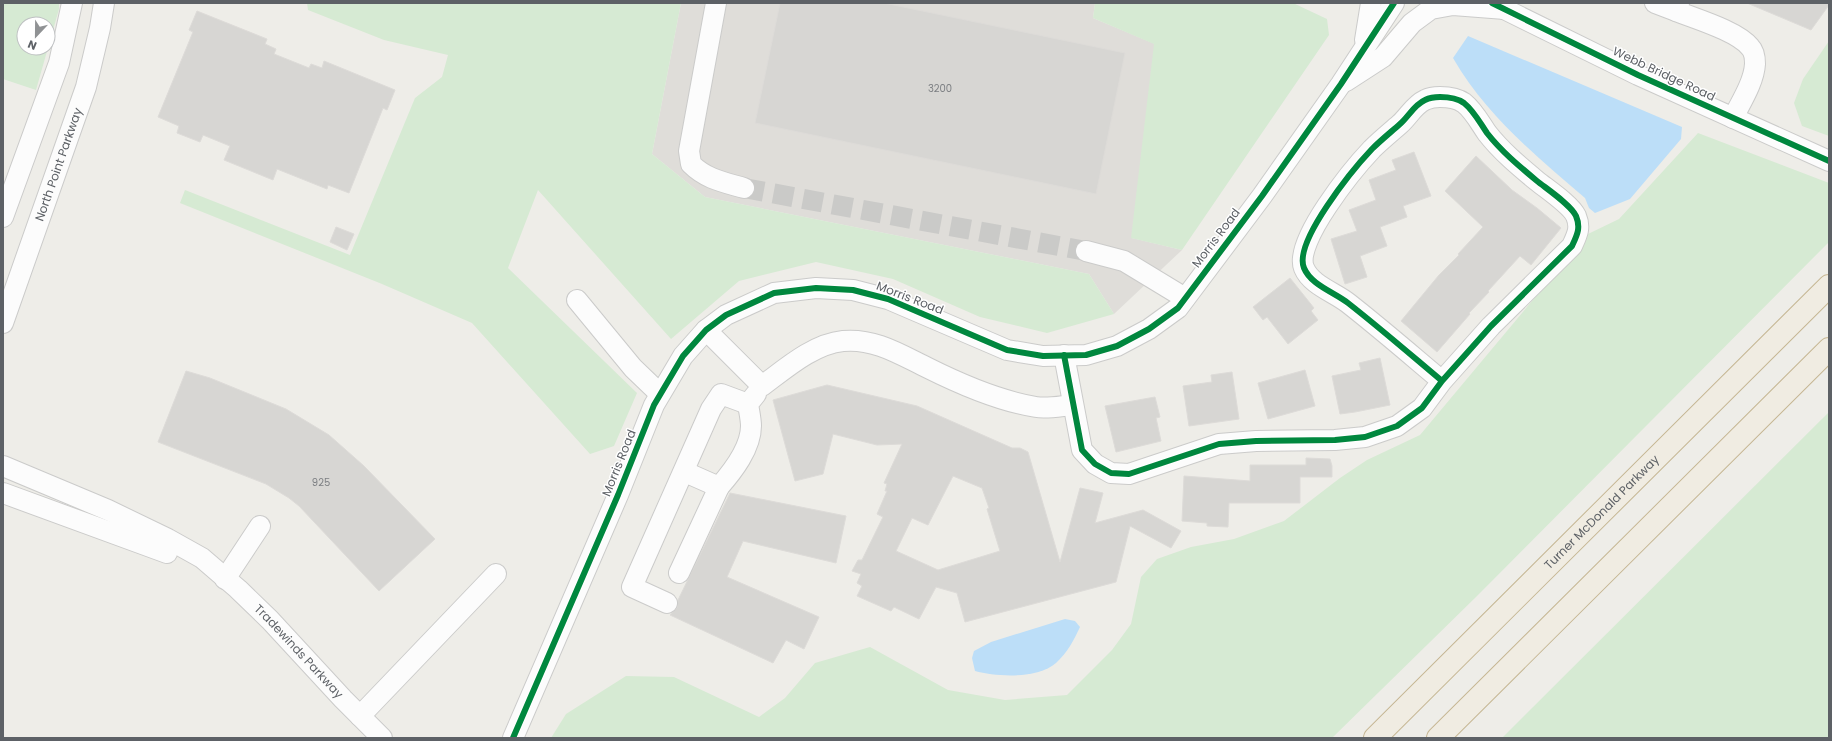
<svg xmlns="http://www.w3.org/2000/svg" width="1832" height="741" font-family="Poppins,sans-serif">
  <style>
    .industrial { fill: #dfddd9 }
    .green { fill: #d6ead3; fill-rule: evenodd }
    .water { fill: #bcdef8 }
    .building { fill: #d7d6d3; stroke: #dddbd8; fill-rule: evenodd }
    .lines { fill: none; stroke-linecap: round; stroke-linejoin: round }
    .minor-tunnel { stroke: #cacac8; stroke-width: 20; stroke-dasharray: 20 10; stroke-linecap: butt }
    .minor-casing { stroke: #cbcbca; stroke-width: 22 }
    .highway-casing { stroke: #c6b794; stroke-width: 24 }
    .minor { stroke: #fcfcfc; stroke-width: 20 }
    .highway { stroke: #f0ece2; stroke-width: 22 }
    .cycleway-casing { stroke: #fff; stroke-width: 8 }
    .cycleway { stroke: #00873e; stroke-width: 6 }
    .labels { text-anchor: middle; stroke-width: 3; stroke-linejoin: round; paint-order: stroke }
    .number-label { font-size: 10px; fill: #7c7f82 }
    .street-label { font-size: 12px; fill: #5d6166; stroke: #fff }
  </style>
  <rect width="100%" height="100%" fill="#eeede8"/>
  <!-- industrial -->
  <path class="industrial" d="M 681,3 L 1095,3 L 1093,18 L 1155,44 L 1132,238 L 1182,250 L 1114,314 L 1089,274 L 705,197 L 652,154 Z"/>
  <!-- green -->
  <g class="green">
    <path d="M 3,3 L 59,3 L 59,9 L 36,90 L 3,79 ZM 24,24 L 48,24 L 48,48 L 24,48 Z"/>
    <path d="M 307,3 L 681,3 L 652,154 L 705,197 L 1089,274 L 1114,314 L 1047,333 L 980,317 L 893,279 L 816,262 L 739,281 L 671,339 L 538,190 L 508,268 L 637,393 L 614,446 L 590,454 L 472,323 L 382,284 L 180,203 L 185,190 L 350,255 L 415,98 L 442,77 L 448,55 L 384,40 L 308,10 Z"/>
    <path d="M 1095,3 L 1293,3 L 1327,19 L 1329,35 L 1182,250 L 1131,238 L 1154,44 L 1093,18 Z"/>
    <path d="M 1829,41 L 1829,136 L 1802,126 L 1794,103 L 1803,79 Z"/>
    <path d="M 1698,133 L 1829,183 L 1829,242 L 1476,597 L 1332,738 L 551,738 L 566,714 L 626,676 L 674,677 L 759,717 L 785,698 L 815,663 L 870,647 L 948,690 L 1005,700 L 1067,695 L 1112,650 L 1131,624 L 1141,577 L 1157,559 L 1191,547 L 1234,539 L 1284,521 L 1340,478 L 1367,460 L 1420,435 L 1588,234 L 1619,219 Z"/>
    <path d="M 1829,412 L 1829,738 L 1502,738 Z"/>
  </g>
  <!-- water -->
  <g class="water">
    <path d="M 1468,36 L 1682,127 L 1681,139 L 1630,199 L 1595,213 L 1589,208 L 1585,198 C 1536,156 1486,115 1453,58 Z"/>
    <path d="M 1065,619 L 1075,621 L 1080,627 C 1074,640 1067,653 1056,663 C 1038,679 997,677 975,671 L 972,658 L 974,651 L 991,642 Z"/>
  </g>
  <!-- building -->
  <g class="building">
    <path d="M 780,3 L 884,3 L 1125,53 L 1096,194 L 755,123 Z"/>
    <path d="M 1747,3 L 1829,3 L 1829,5 L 1811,30 Z"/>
    <path d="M 197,11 L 267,39 L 265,44 L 276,49 L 274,54 L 309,68 L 311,64 L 322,68 L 324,61 L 395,90 L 387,110 L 383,108 L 349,193 L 328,185 L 327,189 L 277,169 L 273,180 L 224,160 L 230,146 L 203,135 L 200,142 L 177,133 L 179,126 L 158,117 L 193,32 L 189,30 Z"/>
    <path d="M 1414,152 L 1431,196 L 1403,206 L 1407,217 L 1380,227 L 1387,246 L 1360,256 L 1367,277 L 1345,284 L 1331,239 L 1357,231 L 1349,210 L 1376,200 L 1369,180 L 1396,170 L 1392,160 Z"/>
    <path d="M 1476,156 L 1512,190 L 1537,208 L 1561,228 L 1531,265 L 1520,256 L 1488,291 L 1489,292 L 1469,313 L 1470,314 L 1437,352 L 1401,321 L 1439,275 L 1459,255 L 1458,254 L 1483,227 L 1445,191 Z"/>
    <path d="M 336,227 L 354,234 L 347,250 L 330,242 Z"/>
    <path d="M 1290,278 L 1314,308 L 1311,311 L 1318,320 L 1288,344 L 1267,317 L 1263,320 L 1253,307 Z"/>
    <path d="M 1380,358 L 1390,405 L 1355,412 L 1340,414 L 1332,376 L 1361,370 L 1359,363 Z"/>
    <path d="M 1305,370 L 1315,406 L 1268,419 L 1258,383 Z"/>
    <path d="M 186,371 L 210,378 L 286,409 L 329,435 L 364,466 L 435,539 L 379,591 L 299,506 L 289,498 L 266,484 L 158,442 Z"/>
    <path d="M 1232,372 L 1239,419 L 1189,426 L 1183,386 L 1212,382 L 1211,375 Z"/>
    <path d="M 827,385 L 917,406 L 1012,448 L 1020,448 L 1028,452 L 1060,562 L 1080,488 L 1103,493 L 1095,523 L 1143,510 L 1181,531 L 1171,548 L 1130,526 L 1116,582 L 965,622 L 957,593 L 936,587 L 919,619 L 894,607 L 891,611 L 857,596 L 862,586 L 857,583 L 861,574 L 852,571 L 858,560 L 862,560 L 883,517 L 877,514 L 887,491 L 885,491 L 887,484 L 884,483 L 902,444 L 877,445 L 833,434 L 823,474 L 795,481 L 773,400 ZM 953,476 L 982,488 L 989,508 L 987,509 L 1000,551 L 938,570 L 896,551 L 912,518 L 928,525 Z"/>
    <path d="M 1155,397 L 1160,417 L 1156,418 L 1161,441 L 1116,452 L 1105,406 Z"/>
    <path d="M 1306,458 L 1330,459 L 1332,466 L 1332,477 L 1300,477 L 1300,503 L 1229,503 L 1228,527 L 1207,526 L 1207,523 L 1182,521 L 1184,476 L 1250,481 L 1250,465 L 1306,465 Z"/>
    <path d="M 730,493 L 846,516 L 836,563 L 743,541 L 727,577 L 819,617 L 804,649 L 786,640 L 773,663 L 670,615 L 677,608 L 678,600 Z"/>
  </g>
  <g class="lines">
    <!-- minor-tunnel -->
    <path class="minor-tunnel" d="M 744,188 L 1086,251"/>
    <defs>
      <g id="minor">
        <path d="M 716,3 L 689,151 L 691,164 C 706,179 723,182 744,188"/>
        <path d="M 1492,3 L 1638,75 L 1829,161"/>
        <path d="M 1655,3 L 1676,11"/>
        <path d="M 1679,3 L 1676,11 C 1696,19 1737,31 1750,47 C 1754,51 1755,59 1755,64 C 1754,82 1741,102 1733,118"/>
        <path d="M 1365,40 L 1371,3"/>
        <path d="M 1346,81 L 1383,57 L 1412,23 L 1431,9 L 1453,5 L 1505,9"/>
        <path d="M 3,217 L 59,63 L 72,3"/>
        <path d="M 1086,251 L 1124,261 L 1185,298"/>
        <path d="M 577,300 L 633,368 L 659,393"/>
        <path id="s1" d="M 3,323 L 86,87 L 100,28 L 104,3"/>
        <path d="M 706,330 L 762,386 C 785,369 813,344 843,341 C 875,338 901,355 928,368 C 962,385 999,401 1036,407 C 1047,409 1061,406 1072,405"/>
        <path d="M 1064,355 L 1082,450 L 1095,464 L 1111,473 L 1129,474 L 1219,444 L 1256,441 L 1335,440 L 1365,437 L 1397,426 L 1422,408 L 1442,381 L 1491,326 L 1572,246 C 1577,235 1581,228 1576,216 C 1571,205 1547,189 1537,181 C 1519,166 1501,151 1487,133 C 1480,123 1474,111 1464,103 C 1457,98 1449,97 1440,97 C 1436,97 1429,98 1425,100 C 1414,105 1409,116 1400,124 C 1391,132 1381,140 1372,149 C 1354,168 1293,242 1304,268 C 1311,285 1334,292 1348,303 C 1380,328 1411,355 1442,381"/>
        <path id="s2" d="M 3,466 L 108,510 L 168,539 L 202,558 L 238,589 L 270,620 L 343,699 L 382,738"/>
        <path d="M 719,487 C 733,471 751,448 751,426 C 751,419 749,411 748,404 L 756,394"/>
        <path d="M 3,493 L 167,553"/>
        <path d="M 679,573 L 719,487 L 685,472"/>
        <path d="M 225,579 L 260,526"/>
        <path d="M 667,603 L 632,587 L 711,409 L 721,394 L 748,404"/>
        <path d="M 360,716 L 496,574"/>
        <path d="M 513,738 L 618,495 L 654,405 L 683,356 L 706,330 L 726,315 L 774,293 L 816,288 L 853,290 L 888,299 L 1007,350 L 1043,356 L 1086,355 L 1117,346 L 1149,329 L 1178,308 L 1262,196 L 1341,84 L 1394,3"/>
      </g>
      <g id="highway">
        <path id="s3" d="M 1375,738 L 1829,286"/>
        <path d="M 1438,738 L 1829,349"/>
      </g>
    </defs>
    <!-- minor casing -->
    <use href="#minor" class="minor-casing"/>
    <!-- highway casing -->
    <use href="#highway" class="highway-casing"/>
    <!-- minor -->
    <use href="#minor" class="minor"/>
    <!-- highway -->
    <use href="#highway" class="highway"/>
    <defs>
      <g id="cycleway">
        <path d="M 1492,3 L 1638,75 L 1829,161"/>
        <path d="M 1064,355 L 1082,450 L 1095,464 L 1111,473 L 1129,474 L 1219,444 L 1256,441 L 1335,440 L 1365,437 L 1397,426 L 1422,408 L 1442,381 L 1491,326 L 1572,246 C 1577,235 1581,228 1576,216 C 1571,205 1547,189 1537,181 C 1519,166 1501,151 1487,133 C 1480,123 1474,111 1464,103 C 1457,98 1449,97 1440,97 C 1436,97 1429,98 1425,100 C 1414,105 1409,116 1400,124 C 1391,132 1381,140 1372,149 C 1354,168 1293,242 1304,268 C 1311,285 1334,292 1348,303 C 1380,328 1411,355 1442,381"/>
        <path d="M 513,738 L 618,495 L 654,405 L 683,356 L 706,330 L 726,315 L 774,293 L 816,288 L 853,290 L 888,299 L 1007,350 L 1043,356 L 1086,355 L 1117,346 L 1149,329 L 1178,308 L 1262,196 L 1341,84 L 1394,3"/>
      </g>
    </defs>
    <!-- cycleway casing -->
    <use href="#cycleway" class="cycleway-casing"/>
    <!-- cycleway -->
    <use href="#cycleway" class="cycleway"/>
  </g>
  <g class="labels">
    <!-- number labels -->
    <g class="number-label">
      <text x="940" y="92">3200</text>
      <text x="321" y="486">925</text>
    </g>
    <!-- street labels -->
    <g class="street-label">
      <text transform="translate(1664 74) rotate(25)" y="4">Webb Bridge Road</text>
      <text dy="4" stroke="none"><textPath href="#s1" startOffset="168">North Point Parkway</textPath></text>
      <text transform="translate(1216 238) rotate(-53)" y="4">Morris Road</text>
      <text transform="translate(910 298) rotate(21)" y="4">Morris Road</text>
      <text transform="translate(619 463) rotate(-68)" y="4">Morris Road</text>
      <text dy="4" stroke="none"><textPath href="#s3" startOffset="320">Turner McDonald Parkway</textPath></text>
      <text dy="4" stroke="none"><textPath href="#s2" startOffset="354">Tradewinds Parkway</textPath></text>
    </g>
  </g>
  <!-- border -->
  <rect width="1832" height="741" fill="none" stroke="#5d6166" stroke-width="8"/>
  <!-- north arrow -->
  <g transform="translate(36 36) rotate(202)"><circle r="19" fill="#ffffff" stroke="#bec0c2"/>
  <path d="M0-3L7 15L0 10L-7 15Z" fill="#909294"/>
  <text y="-6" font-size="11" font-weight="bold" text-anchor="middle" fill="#5d6166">N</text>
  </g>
</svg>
